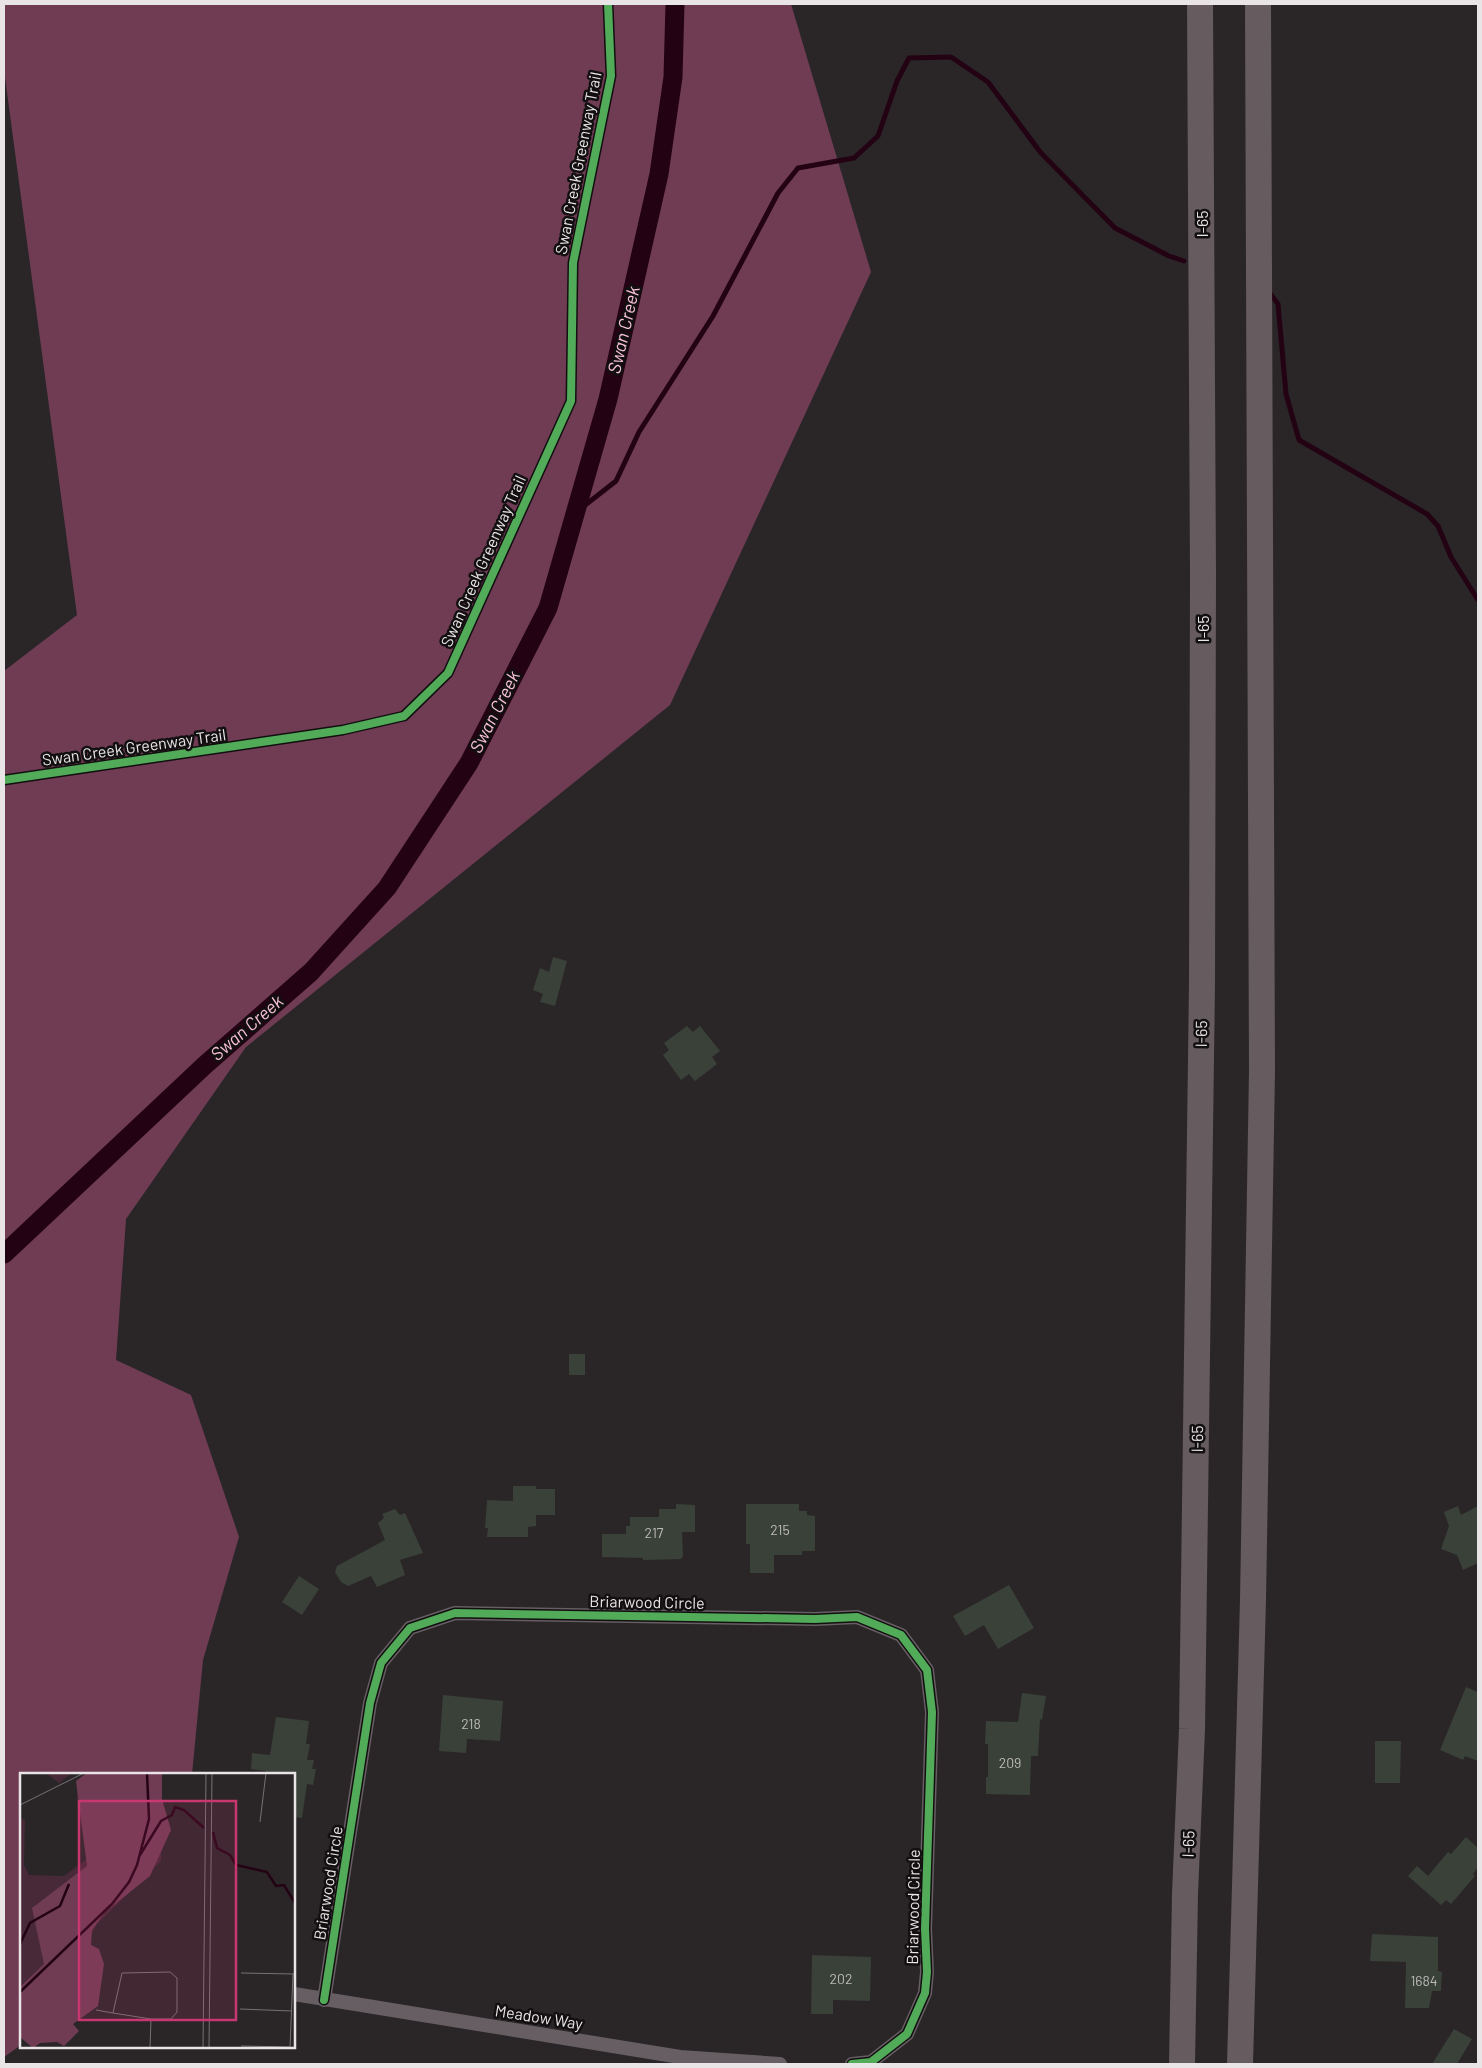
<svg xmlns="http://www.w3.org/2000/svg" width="1482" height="2068" font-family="Barlow,sans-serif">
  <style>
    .forest { fill: #703c54 }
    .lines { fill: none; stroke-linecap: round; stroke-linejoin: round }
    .stream { stroke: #230313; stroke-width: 5 }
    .canal { stroke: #230313; stroke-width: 19 }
    .building { fill: #3a4139 }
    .minor { stroke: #665e62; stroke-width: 14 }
    .motorway { stroke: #665b5f; stroke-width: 26 }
    .cycleway-casing { stroke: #120f10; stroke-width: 11 }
    .cycleway { stroke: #51ab58; stroke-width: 8 }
    .labels { text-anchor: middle; stroke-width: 5; stroke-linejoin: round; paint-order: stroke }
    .number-label { font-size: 14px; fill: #bdbbbb }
    .street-label { font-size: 16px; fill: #e9e4e6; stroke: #120f10 }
    .water-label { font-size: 18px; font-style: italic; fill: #f9c1d8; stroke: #120f10 }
    .inset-river { fill: none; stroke: #230313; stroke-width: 2.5 }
    .inset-road { fill: none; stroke: #767274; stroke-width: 1 }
    .view { fill: #c83770; fill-opacity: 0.15; stroke: #c83770; stroke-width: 2.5 }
    .inset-edge { fill: none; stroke: #e9e4e6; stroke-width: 2.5 }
  </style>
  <rect width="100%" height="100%" fill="#2a2628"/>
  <!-- forest -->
  <path class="forest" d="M 4,4 L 791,4 L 871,272 L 670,705 L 246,1047 L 126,1219 L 116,1360 L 191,1395 L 239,1537 L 203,1660 L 192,1774 L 21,1774 L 21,2045 L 4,2057 L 4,671 L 77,615 L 4,70 Z"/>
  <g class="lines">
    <!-- stream -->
    <g class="stream">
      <path d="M 1269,292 L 1278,304 L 1286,394 L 1299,440 L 1427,514 L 1438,526 L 1451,557 L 1478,600"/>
      <path d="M 575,513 L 616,481 L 639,432 L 713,316 L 778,193 L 798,168 L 854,158 L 878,136 L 897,81 L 909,58 L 951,57 L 988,82 L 1041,153 L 1115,228 L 1169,256 L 1184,261"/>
    </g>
    <!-- canal -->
    <path class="canal" d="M 4,1254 L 205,1065 L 311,972 L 387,888 L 469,763 L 548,608 L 608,399 L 659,174 L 673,77 L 675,4"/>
  </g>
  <!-- building -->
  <g class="building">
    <path d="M 553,957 L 567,961 L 555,1006 L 540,1002 L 543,994 L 533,990 L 540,968 L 549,972 Z"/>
    <path d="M 687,1026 L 693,1032 L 700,1026 L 720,1051 L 712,1057 L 717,1064 L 695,1081 L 689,1074 L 681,1080 L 663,1055 L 669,1050 L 664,1043 Z"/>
    <rect x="569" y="1354" width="16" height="21"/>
    <path d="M 513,1486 L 536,1486 L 536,1489 L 555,1489 L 555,1515 L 536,1515 L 536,1526 L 528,1527 L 528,1537 L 487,1537 L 488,1528 L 485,1528 L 487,1500 L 513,1501 Z"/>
    <path d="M 676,1504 L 695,1505 L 695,1532 L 682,1532 L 683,1556 L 681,1559 L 643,1560 L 643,1558 L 602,1557 L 602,1534 L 626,1534 L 626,1526 L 630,1526 L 630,1517 L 659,1517 L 659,1509 L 676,1509 Z"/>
    <path d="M 746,1504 L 799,1504 L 799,1511 L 807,1511 L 807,1515 L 815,1516 L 815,1551 L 802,1551 L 802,1555 L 774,1555 L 774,1573 L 750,1573 L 750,1544 L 746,1544 Z"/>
    <path d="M 1458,1506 L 1461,1515 L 1478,1506 L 1478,1563 L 1463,1570 L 1457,1555 L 1441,1549 L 1449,1526 L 1444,1512 Z"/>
    <path d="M 395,1509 L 400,1515 L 405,1513 L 423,1553 L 400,1560 L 405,1575 L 377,1587 L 371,1576 L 348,1586 L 341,1582 L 335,1572 L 337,1566 L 385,1540 L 378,1523 L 384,1518 L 382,1514 Z"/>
    <path d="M 299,1576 L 319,1589 L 302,1615 L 282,1602 Z"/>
    <path d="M 1009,1585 L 1034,1628 L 998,1649 L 984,1625 L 965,1636 L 953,1616 Z"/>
    <path d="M 1466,1687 L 1478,1692 L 1478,1761 L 1465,1756 L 1463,1760 L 1440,1750 Z"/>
    <path d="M 1022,1693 L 1046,1696 L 1042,1720 L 1040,1719 L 1038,1756 L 1031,1756 L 1030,1795 L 986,1794 L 986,1777 L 988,1777 L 988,1744 L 985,1744 L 986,1721 L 1018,1722 Z"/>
    <path d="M 443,1695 L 503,1701 L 500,1741 L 467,1739 L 466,1753 L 439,1751 Z"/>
    <path d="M 276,1717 L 309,1721 L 306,1744 L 310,1744 L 307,1760 L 314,1760 L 312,1769 L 316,1769 L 313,1785 L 307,1784 L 302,1818 L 294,1817 L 294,1774 L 266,1774 L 266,1771 L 251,1769 L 252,1753 L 270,1755 Z"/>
    <path d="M 1375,1741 L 1401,1741 L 1400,1783 L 1375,1783 Z"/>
    <path d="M 1466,1837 L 1478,1848 L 1478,1867 L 1473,1874 L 1475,1876 L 1451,1904 L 1446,1900 L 1441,1905 L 1408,1876 L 1417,1866 L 1428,1876 L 1448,1852 L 1451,1854 Z"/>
    <path d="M 1372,1934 L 1438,1937 L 1438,1971 L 1442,1972 L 1441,1991 L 1432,1991 L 1429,2008 L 1405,2008 L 1406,1962 L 1370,1961 Z"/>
    <path d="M 812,1955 L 871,1957 L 870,2001 L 833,2000 L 833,2014 L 811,2014 Z"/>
    <path d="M 1454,2029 L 1472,2039 L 1457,2064 L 1432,2064 Z"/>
  </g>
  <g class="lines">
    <!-- minor -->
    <g class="minor">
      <path d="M 294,1994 L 680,2057 L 780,2064"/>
      <path d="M 324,2000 L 370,1703 L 381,1663 L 410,1628 L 455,1613 L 815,1619 L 857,1617 L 901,1635 L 927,1670 L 932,1712 L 925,1929 L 927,1972 L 925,1993 L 907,2034 L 871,2062 L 852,2064"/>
    </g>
    <!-- motorway -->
    <g class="motorway">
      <path d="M 1182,2064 L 1185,1894 L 1192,1729 L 1202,983 L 1203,574 L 1200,4"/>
      <path d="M 1240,2064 L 1253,1600 L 1262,1071 L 1258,4"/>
    </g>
    <defs>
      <g id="cycleway">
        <path d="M 4,780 L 343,730 L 404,716 L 448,673 L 571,401 L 573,263 L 611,76 L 608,4"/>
        <path d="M 324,2000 L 370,1703 L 381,1663 L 410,1628 L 455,1613 L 815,1619 L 857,1617 L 901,1635 L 927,1670 L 932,1712 L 925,1929 L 927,1972 L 925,1993 L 907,2034 L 871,2062 L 852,2064"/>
      </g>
    </defs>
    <!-- cycleway casing -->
    <use href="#cycleway" class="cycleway-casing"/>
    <!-- cycleway -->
    <use href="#cycleway" class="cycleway"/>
  </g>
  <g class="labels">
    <!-- number labels -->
    <g class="number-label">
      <text x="780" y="1535">215</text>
      <text x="654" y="1538">217</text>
      <text x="471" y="1729">218</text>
      <text x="1010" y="1768">209</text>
      <text x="841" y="1984">202</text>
      <text x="1424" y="1986">1684</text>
    </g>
    <!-- street labels -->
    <g class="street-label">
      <text transform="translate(578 163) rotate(-79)" y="6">Swan Creek Greenway Trail</text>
      <text transform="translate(1202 224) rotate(-90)" y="6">I-65</text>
      <text transform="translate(483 561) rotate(-66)" y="6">Swan Creek Greenway Trail</text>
      <text transform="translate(1203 629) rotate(-90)" y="6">I-65</text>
      <text transform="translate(134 747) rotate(-8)" y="6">Swan Creek Greenway Trail</text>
      <text transform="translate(1201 1034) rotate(-89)" y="6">I-65</text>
      <text transform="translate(1197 1439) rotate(-89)" y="6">I-65</text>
      <text transform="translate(647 1602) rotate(1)" y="6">Briarwood Circle</text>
      <text transform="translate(1188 1844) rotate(-88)" y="6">I-65</text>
      <text transform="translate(328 1883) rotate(-81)" y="6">Briarwood Circle</text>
      <text transform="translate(913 1907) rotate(-89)" y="6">Briarwood Circle</text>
      <text transform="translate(539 2017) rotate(9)" y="6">Meadow Way</text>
    </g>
    <!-- water labels -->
    <g class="water-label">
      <text transform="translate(624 330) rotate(-77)" y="6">Swan Creek</text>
      <text transform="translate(495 712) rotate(-63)" y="6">Swan Creek</text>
      <text transform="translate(247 1028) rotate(-41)" y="6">Swan Creek</text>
    </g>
  </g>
  <!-- overview -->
  <g transform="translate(20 1773)">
    <rect width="275" height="275" fill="#2a2628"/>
    <path d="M 26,0 L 52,0 L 39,10 ZM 65,0 L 141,0 L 141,88 L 77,151 L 24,246 L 0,264 L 0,45 L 5,47 L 4,92 L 9,102 L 44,103 L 67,86 L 57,26 L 58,7 Z" fill="#482937"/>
    <path d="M 67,0 L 142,0 L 142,26 L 151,57 L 130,103 L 85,139 L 72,157 L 71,172 L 79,176 L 84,191 L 78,233 L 53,251 L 59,258 L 44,273 L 37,269 L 20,270 L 13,275 L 0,264 L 0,214 L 24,191 L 12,135 L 67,93 L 56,8 Z" fill="#703c54"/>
    <path class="inset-river" d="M 193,59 L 197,75 L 210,82 L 216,92 L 247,99 L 256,113 L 264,112 L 275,130M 120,82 L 141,48 L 152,42 L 155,34 L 164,37 L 184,55M 0,171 L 10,150 L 40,133 L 49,111M 0,219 L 92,131 L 109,109 L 117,92 L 129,46 L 127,0"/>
    <path class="inset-road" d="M 0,32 L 64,0M 240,49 L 246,0M 221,200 L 275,201M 220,236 L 272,238M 76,237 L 93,240 L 131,246 L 151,246 L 157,239 L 157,205 L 150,199 L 102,200 L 93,240M 221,273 L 270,274M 130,275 L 131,246M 183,275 L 186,0M 189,275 L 192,0M 270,275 L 273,201"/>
    <path class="view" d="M 59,28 L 216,28 L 216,247 L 59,247 Z"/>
    <rect width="275" height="275" class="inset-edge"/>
  </g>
  <!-- border -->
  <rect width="1482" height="2068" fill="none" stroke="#e9e4e6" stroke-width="10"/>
</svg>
